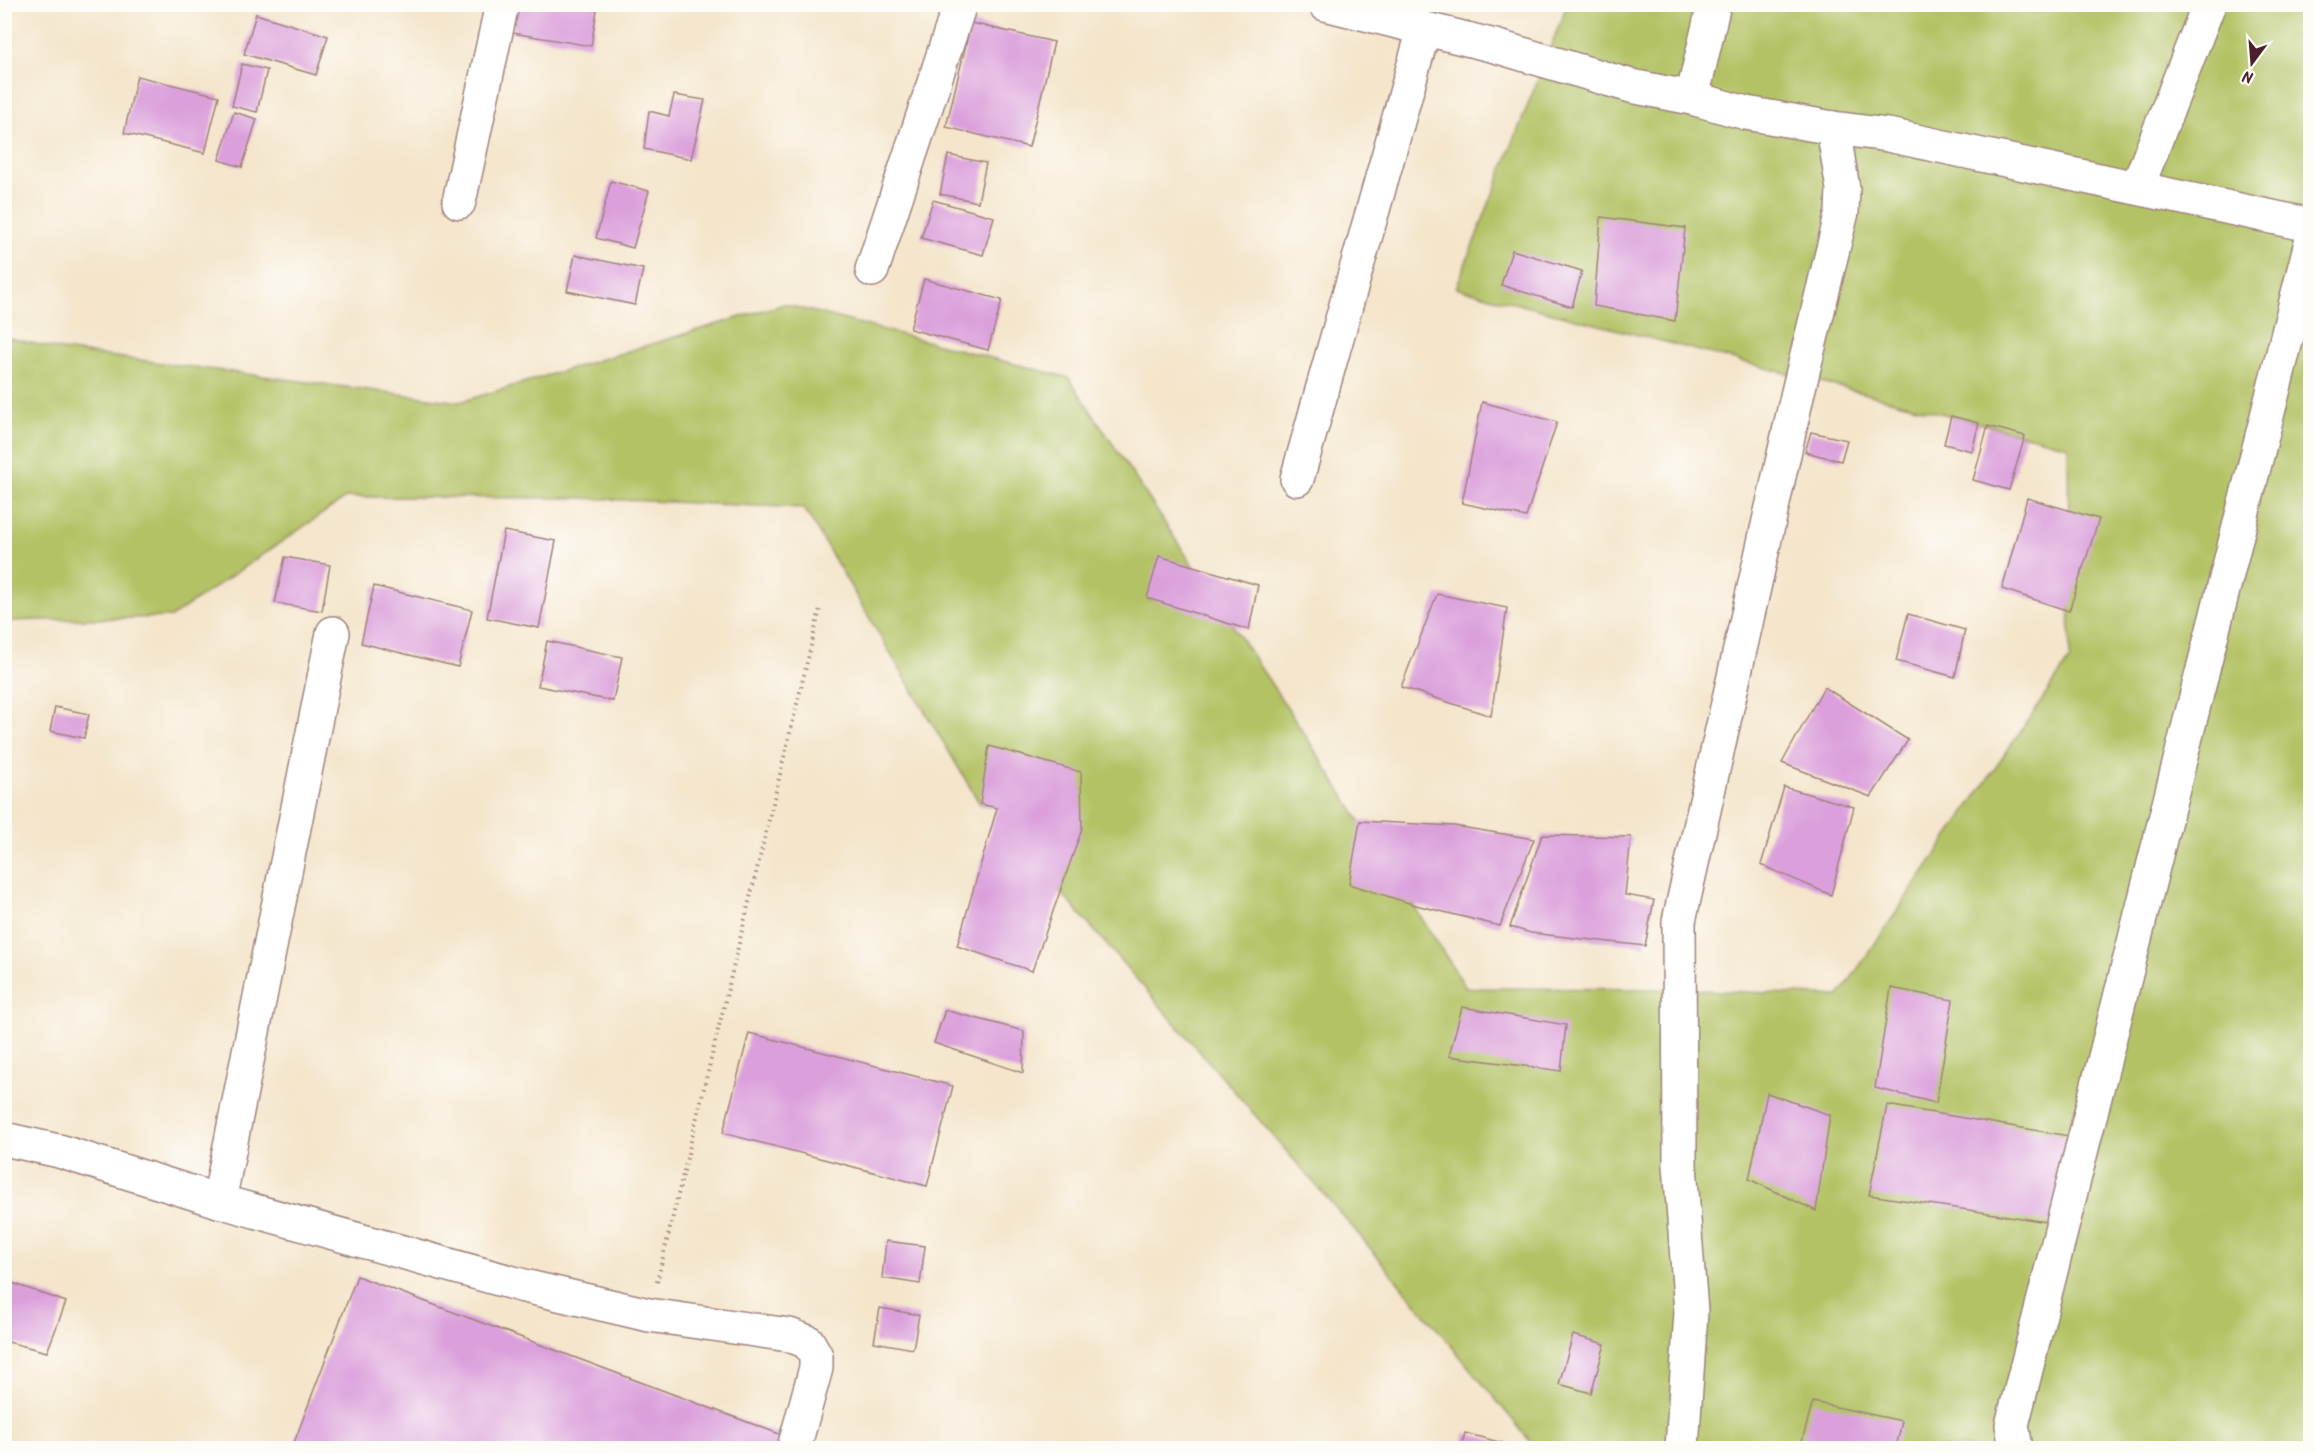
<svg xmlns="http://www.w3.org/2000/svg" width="2315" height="1453" font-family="Kalam,sans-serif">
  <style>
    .green { fill: #b3c265; stroke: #7e7048; stroke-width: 1.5 }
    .building { fill: #dba0dc }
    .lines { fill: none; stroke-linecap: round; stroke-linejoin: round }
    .street-casing { stroke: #9f827b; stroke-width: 36 }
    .path { stroke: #9f827b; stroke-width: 4; stroke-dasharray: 1.5 4.5; stroke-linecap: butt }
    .street { stroke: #fff; stroke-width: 33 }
  </style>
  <rect width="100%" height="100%" fill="#fdfcf7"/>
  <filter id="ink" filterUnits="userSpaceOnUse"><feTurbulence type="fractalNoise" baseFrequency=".0167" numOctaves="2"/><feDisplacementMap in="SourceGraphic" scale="12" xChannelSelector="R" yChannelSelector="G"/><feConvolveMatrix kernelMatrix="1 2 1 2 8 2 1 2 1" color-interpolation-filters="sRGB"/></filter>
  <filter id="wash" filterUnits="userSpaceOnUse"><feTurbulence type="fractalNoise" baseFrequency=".008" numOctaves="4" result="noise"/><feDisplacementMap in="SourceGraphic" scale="24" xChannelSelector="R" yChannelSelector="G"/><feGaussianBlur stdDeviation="1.35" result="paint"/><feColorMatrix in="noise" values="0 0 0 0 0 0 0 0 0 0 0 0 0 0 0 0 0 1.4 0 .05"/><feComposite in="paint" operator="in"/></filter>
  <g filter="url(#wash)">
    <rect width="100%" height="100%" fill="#f4e5cb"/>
    <!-- green -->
    <path class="green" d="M 1567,5 L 2310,5 L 2310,1448 L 1536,1448 L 1355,1230 L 1026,852 L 997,807 L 980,804 L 804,508 L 580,498 L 347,497 L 171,617 L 5,621 L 4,337 L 62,350 L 460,402 L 784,304 L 1069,378 L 1307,738 L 1466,988 L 1678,989 L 1839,996 L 2070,659 L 2068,446 L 1456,288 Z"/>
    <g id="blocks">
      <!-- building -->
      <g class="building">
        <path d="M 517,4 L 598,4 L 591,46 L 512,33 Z"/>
        <path d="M 256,14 L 328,36 L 316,75 L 244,54 Z"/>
        <path d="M 971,23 L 1054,42 L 1029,147 L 946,127 Z"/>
        <path d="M 242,64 L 267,70 L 257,112 L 232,106 Z"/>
        <path d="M 137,76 L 219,96 L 205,153 L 124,133 Z"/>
        <path d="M 674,95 L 705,100 L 691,159 L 644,149 L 649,111 L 669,116 Z"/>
        <path d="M 234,112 L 257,119 L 242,167 L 219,160 Z"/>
        <path d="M 948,155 L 986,163 L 978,202 L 940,194 Z"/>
        <path d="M 611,181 L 649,191 L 633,248 L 596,238 Z"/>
        <path d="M 933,200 L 994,217 L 983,255 L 921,238 Z"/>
        <path d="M 1601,217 L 1685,228 L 1675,321 L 1594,306 Z"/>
        <path d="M 1512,250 L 1582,271 L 1572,307 L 1501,285 Z"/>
        <path d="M 575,255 L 643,269 L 635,305 L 567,291 Z"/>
        <path d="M 924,279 L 1002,300 L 988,350 L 910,329 Z"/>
        <path d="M 1482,402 L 1557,422 L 1526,517 L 1462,503 Z"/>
        <path d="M 1951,416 L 1979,423 L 1972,451 L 1944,444 Z"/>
        <path d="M 1988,426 L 2025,436 L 2009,490 L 1973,480 Z"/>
        <path d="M 1811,432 L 1847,440 L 1841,461 L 1805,452 Z"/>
        <path d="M 2027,498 L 2099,519 L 2069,611 L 2002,589 Z"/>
        <path d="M 504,531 L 556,541 L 539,628 L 487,618 Z"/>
        <path d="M 1159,556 L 1258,585 L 1249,630 L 1147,598 Z"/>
        <path d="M 285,557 L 330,565 L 322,611 L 275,603 Z"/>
        <path d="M 374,586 L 472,610 L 458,667 L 361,643 Z"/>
        <path d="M 1437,594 L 1507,608 L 1491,716 L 1401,687 Z"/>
        <path d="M 1908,614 L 1965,630 L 1955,677 L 1896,661 Z"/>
        <path d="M 547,641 L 622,657 L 613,701 L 538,686 Z"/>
        <path d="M 1824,687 L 1908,740 L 1871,797 L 1782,763 Z"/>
        <path d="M 55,707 L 89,714 L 84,738 L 50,731 Z"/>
        <path d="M 989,746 L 1081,772 L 1082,829 L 1032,971 L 957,946 L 997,808 L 980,804 Z"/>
        <path d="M 1784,787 L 1854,807 L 1831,895 L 1761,865 Z"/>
        <path d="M 1360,821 L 1454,826 L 1534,839 L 1500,926 L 1412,904 L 1349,884 Z"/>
        <path d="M 1542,835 L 1631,837 L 1625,895 L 1654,900 L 1645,946 L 1531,933 L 1510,927 Z"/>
        <path d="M 1891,988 L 1953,1000 L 1936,1103 L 1875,1088 Z"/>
        <path d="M 1462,1007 L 1566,1025 L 1561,1071 L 1449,1056 Z"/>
        <path d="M 945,1010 L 1024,1031 L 1023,1073 L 934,1043 Z"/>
        <path d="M 749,1033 L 953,1086 L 927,1186 L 723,1133 Z"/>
        <path d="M 1767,1093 L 1830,1115 L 1816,1211 L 1749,1179 Z"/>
        <path d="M 1887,1105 L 2081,1138 L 2060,1224 L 1869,1195 Z"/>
        <path d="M 886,1241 L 925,1246 L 920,1284 L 882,1278 Z"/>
        <path d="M 357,1276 L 790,1438 L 786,1448 L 292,1448 Z"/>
        <path d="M 4,1280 L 66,1302 L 47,1352 L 4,1341 Z"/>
        <path d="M 880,1308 L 919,1315 L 913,1349 L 874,1342 Z"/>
        <path d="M 1573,1335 L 1605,1344 L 1591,1393 L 1559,1384 Z"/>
        <path d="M 1813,1402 L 1902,1421 L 1896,1448 L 1800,1448 Z"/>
        <path d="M 1465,1433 L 1521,1448 L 1461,1448 Z"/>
      </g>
    </g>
  </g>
  <g filter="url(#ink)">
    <use href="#blocks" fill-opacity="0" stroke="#9f827b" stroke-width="1.5"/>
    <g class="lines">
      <defs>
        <g id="street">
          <path d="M 1325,4 L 1495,46 L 1631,86 L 1692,98 L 1746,113 L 1833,128 L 1888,135 L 2310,225"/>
          <path d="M 1692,98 L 1714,4"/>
          <path d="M 2137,188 L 2209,4"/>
          <path d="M 459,202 L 502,4"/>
          <path d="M 872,270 L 960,4"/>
          <path d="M 1297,479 L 1424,29"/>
          <path d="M 4,1139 L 59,1151 L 219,1201 L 524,1286 L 649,1315 L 789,1335 L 808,1342 L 816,1356 L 816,1368 L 794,1448"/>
          <path d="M 219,1201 L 333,633"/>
          <path d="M 1682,1448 L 1691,1312 L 1680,1165 L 1679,921 L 1798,392 L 1842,212 L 1843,189 L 1833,128"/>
          <path d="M 2016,1448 L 2012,1425 L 2310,246"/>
        </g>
      </defs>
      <!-- street casing -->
      <use href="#street" class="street-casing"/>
      <!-- path -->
      <path class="path" d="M 657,1282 L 820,609"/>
      <!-- street -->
      <use href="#street" class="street"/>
    </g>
  </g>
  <!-- margin -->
  <rect width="2315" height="1453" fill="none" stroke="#fdfcf7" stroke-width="24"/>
  <!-- north arrow -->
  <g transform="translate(2252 63) rotate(196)" stroke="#fdfcf7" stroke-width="4.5" paint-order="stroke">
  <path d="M0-4.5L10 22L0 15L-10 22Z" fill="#4a1f2b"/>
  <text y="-9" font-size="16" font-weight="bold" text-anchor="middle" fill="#4a1f2b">N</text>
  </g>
</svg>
